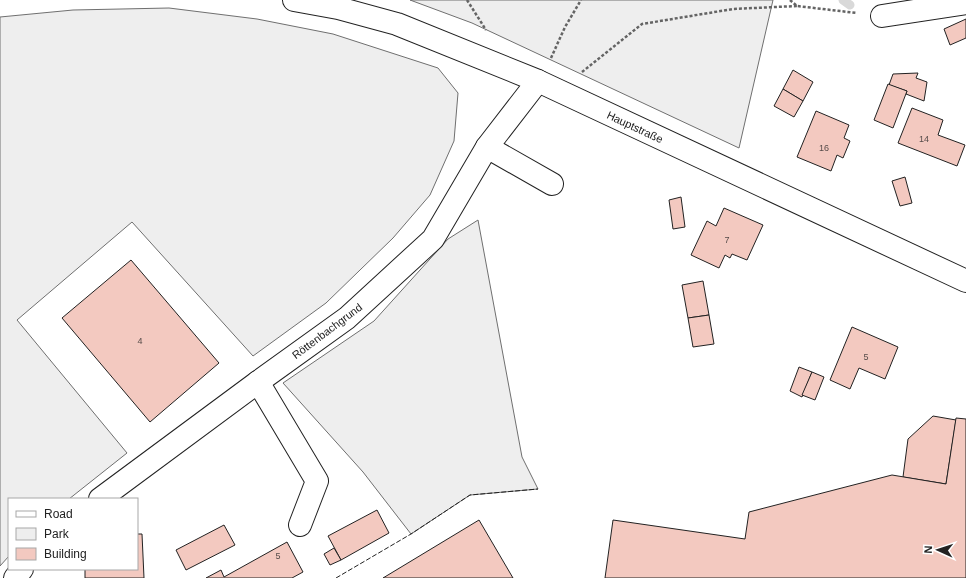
<svg xmlns="http://www.w3.org/2000/svg" width="966" height="578" font-family="Helvetica,sans-serif">
  <style>
    .green { fill: #eee; stroke: #6f6f6f }
    .lines { fill: none; stroke-linecap: round; stroke-linejoin: round }
    .stream { stroke: #d9d9d9; stroke-width: 9 }
    .building { fill: #f3c9c0; stroke: #222 }
    .minor-casing { stroke: #222; stroke-width: 24 }
    .major-casing { stroke: #222; stroke-width: 24 }
    .path { stroke: #646464; stroke-width: 2.5; stroke-dasharray: 3 2; stroke-linecap: butt }
    .minor { stroke: #fff; stroke-width: 22 }
    .major { stroke: #fff; stroke-width: 22 }
    .fence { stroke: #222; stroke-width: 1; stroke-dasharray: 5 2; stroke-linecap: butt }
    .labels { text-anchor: middle; stroke-width: 3; stroke-linejoin: round; paint-order: stroke }
    .number-label { font-size: 9px; fill: #564c4a }
    .street-label { font-size: 11px; fill: #222; stroke: #fff }
  </style>
  <rect width="100%" height="100%" fill="#fff"/>
  <!-- green -->
  <g class="green">
    <path d="M 410,0 L 773,0 L 739,148 L 472,23 Z"/>
    <path d="M 169,8 L 257,19 L 333,34 L 438,68 L 458,93 L 454,141 L 430,195 L 393,238 L 326,303 L 253,356 L 132,222 L 17,320 L 127,453 L 69,499 L 9,499 L 9,556 L 0,566 L 0,17 L 73,10 Z"/>
    <path d="M 478,220 L 522,457 L 538,489 L 470,495 L 411,534 L 363,472 L 283,383 L 374,321 L 448,239 Z"/>
  </g>
  <g class="lines">
    <!-- stream -->
    <path class="stream" d="M 843,0 L 850,5"/>
  </g>
  <!-- building -->
  <g class="building">
    <path d="M 966,19 L 966,38 L 950,45 L 944,29 Z"/>
    <path d="M 793,70 L 813,82 L 803,101 L 783,89 Z"/>
    <path d="M 918,73 L 916,78 L 927,82 L 924,101 L 906,94 L 907,91 L 889,85 L 893,74 Z"/>
    <path d="M 888,84 L 907,91 L 893,128 L 874,120 Z"/>
    <path d="M 783,89 L 803,101 L 794,117 L 774,106 Z"/>
    <path d="M 912,108 L 943,120 L 938,135 L 965,145 L 957,166 L 898,143 Z"/>
    <path d="M 816,111 L 849,125 L 844,138 L 850,141 L 843,158 L 837,155 L 831,171 L 797,157 Z"/>
    <path d="M 905,177 L 912,203 L 900,206 L 892,181 Z"/>
    <path d="M 681,197 L 685,227 L 673,229 L 669,200 Z"/>
    <path d="M 724,208 L 763,225 L 747,260 L 732,254 L 730,258 L 725,255 L 719,268 L 691,255 L 707,221 L 716,226 Z"/>
    <path d="M 131,260 L 219,363 L 150,422 L 62,318 Z"/>
    <path d="M 703,281 L 709,315 L 688,318 L 682,285 Z"/>
    <path d="M 709,315 L 714,344 L 693,347 L 688,318 Z"/>
    <path d="M 852,327 L 898,347 L 885,379 L 859,368 L 850,389 L 830,380 Z"/>
    <path d="M 799,367 L 812,372 L 802,397 L 790,391 Z"/>
    <path d="M 812,372 L 824,377 L 815,400 L 802,395 Z"/>
    <path d="M 933,416 L 956,420 L 946,484 L 903,477 L 908,439 Z"/>
    <path d="M 956,418 L 966,419 L 966,578 L 605,578 L 613,520 L 745,539 L 749,512 L 892,475 L 946,484 Z"/>
    <path d="M 377,510 L 389,533 L 341,560 L 328,536 Z"/>
    <path d="M 479,520 L 513,578 L 383,578 Z"/>
    <path d="M 224,525 L 235,545 L 186,570 L 176,550 Z"/>
    <path d="M 137,534 L 142,534 L 144,578 L 85,578 L 85,569 L 137,569 Z"/>
    <path d="M 287,542 L 303,572 L 292,578 L 206,578 L 221,570 L 224,577 Z"/>
    <path d="M 334,548 L 341,560 L 330,565 L 324,554 Z"/>
  </g>
  <g class="lines">
    <defs>
      <g id="minor">
        <path d="M 882,16 L 966,3"/>
        <path d="M 487,147 L 552,184"/>
        <path d="M 258,382 L 317,481 L 300,525"/>
        <path d="M 100,499 L 258,382 L 347,318 L 433,239 L 487,147 L 538,81"/>
        <path d="M 15,578 L 22,569"/>
      </g>
      <path id="major" d="M 294,0 L 338,8 L 397,24 L 538,81 L 966,281"/>
    </defs>
    <!-- minor casing -->
    <use href="#minor" class="minor-casing"/>
    <!-- major casing -->
    <use href="#major" class="major-casing"/>
    <!-- path -->
    <g class="path">
      <path d="M 467,0 L 486,30"/>
      <path d="M 790,0 L 797,6 L 857,13"/>
      <path d="M 551,58 L 565,27 L 581,0"/>
      <path d="M 582,72 L 642,24 L 733,9 L 797,6"/>
    </g>
    <!-- minor -->
    <use href="#minor" class="minor"/>
    <!-- major -->
    <use href="#major" class="major"/>
    <!-- fence -->
    <path class="fence" d="M 336,578 L 411,534 L 470,495 L 538,489"/>
  </g>
  <g class="labels">
    <!-- number labels -->
    <g class="number-label">
      <text x="924" y="142">14</text>
      <text x="824" y="151">16</text>
      <text x="727" y="243">7</text>
      <text x="140" y="344">4</text>
      <text x="866" y="360">5</text>
      <text x="278" y="559">5</text>
    </g>
    <!-- street labels -->
    <g class="street-label">
      <text transform="translate(635 127) rotate(25)" y="4">Hauptstraße</text>
      <text transform="translate(327 331) rotate(-37)" y="4">Röttenbachgrund</text>
    </g>
  </g>
  <!-- legend -->
  <rect x="8" y="498" width="130" height="72" fill="#ffffff" stroke="#a7a7a7"/>
  <rect x="16" y="511" width="20" height="6" fill="#ffffff" stroke="#a7a7a7"/>
  <text x="44" y="518" font-size="12" fill="#222222">Road</text>
  <rect x="16" y="528" width="20" height="12" fill="#eeeeee" stroke="#a7a7a7"/>
  <text x="44" y="538" font-size="12" fill="#222222">Park</text>
  <rect x="16" y="548" width="20" height="12" fill="#f3c9c0" stroke="#a7a7a7"/>
  <text x="44" y="558" font-size="12" fill="#222222">Building</text>
  <!-- north arrow -->
  <g transform="translate(938 550) rotate(273)" stroke="#ffffff" stroke-width="3" paint-order="stroke">
  <path d="M0-3L7 15L0 10L-7 15Z" fill="#222222"/>
  <text y="-6" font-size="11" font-weight="bold" text-anchor="middle" fill="#222222">N</text>
  </g>
</svg>
